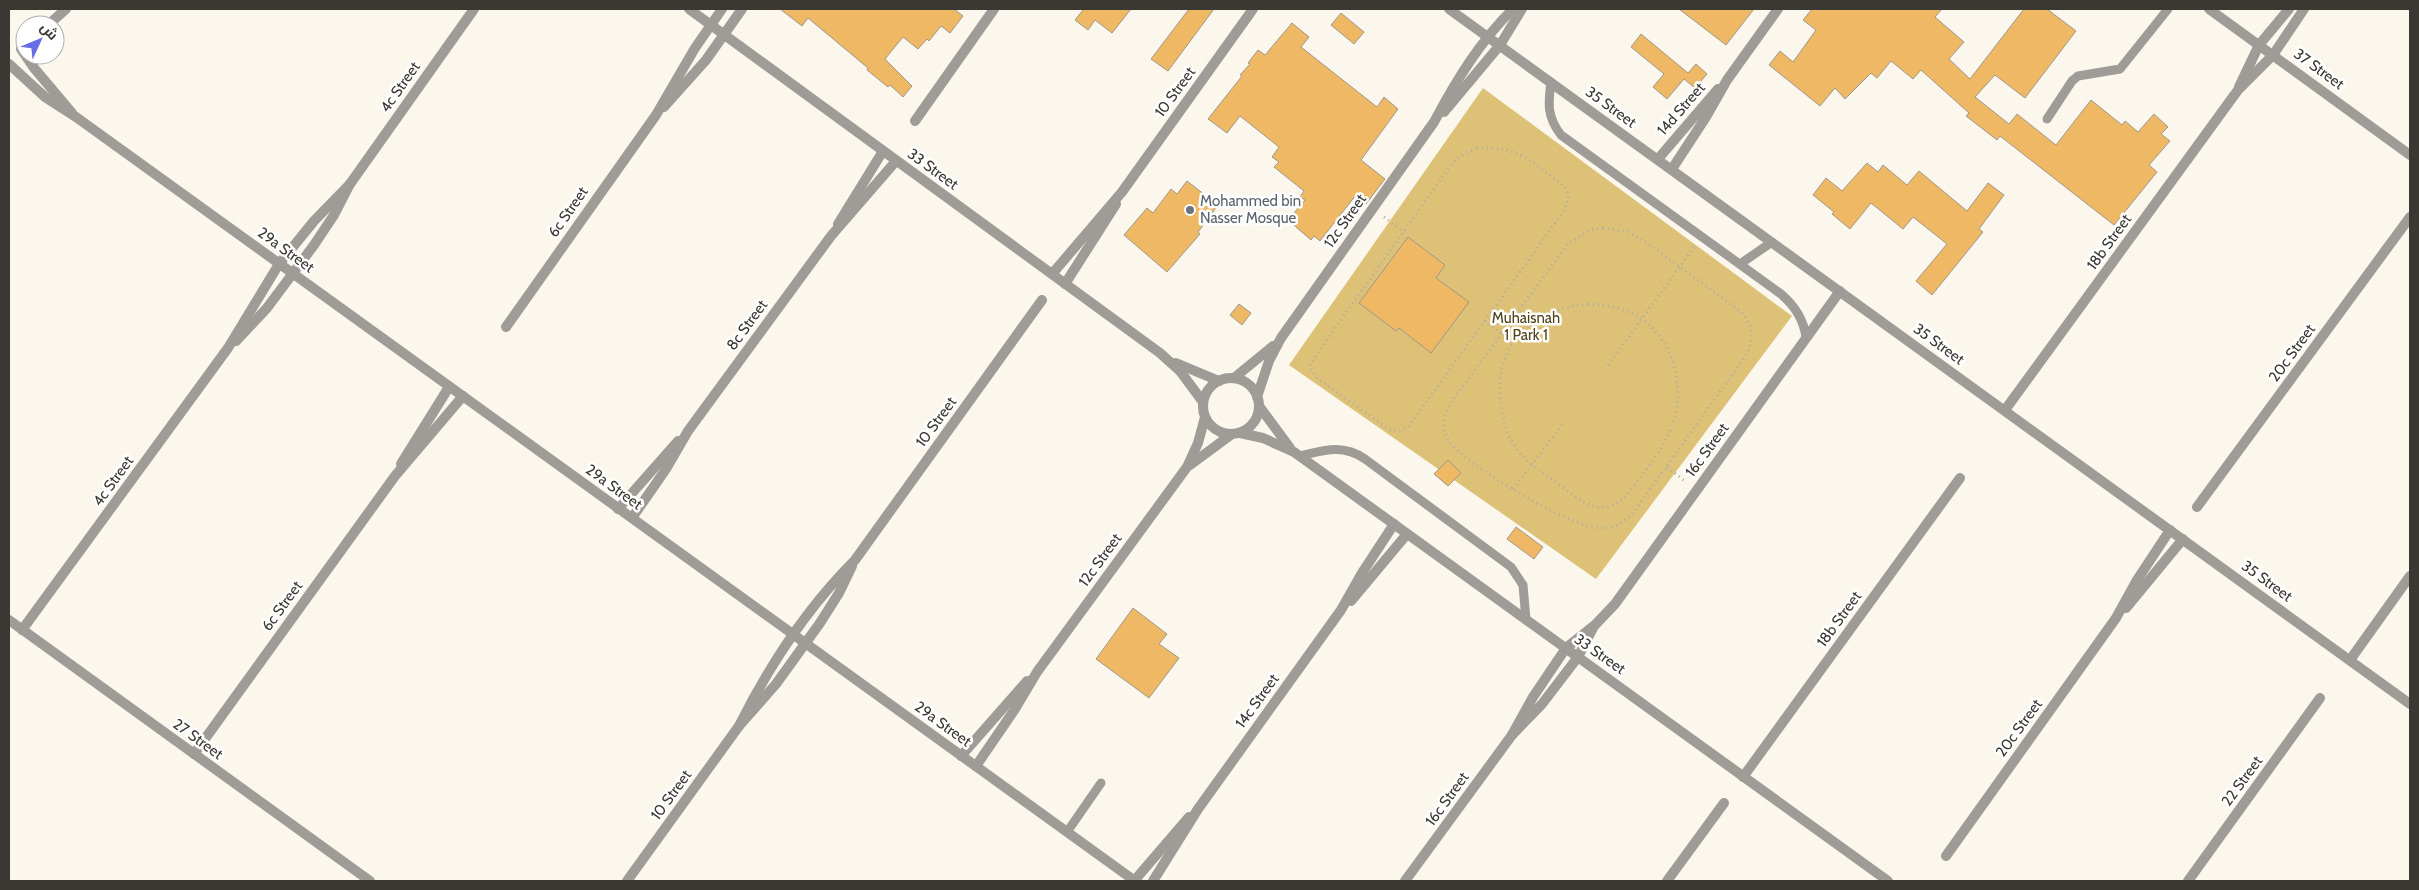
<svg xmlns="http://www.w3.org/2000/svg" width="2419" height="890" font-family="Cabin,Cairo,sans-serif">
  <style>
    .green { fill: #ddc176 }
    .building { fill: #efb864; stroke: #9f988e }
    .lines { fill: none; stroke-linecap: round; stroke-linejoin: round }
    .path { stroke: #b1ada4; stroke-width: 3; stroke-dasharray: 1 4; stroke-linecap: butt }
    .service { stroke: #9f9c97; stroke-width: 9 }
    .minor { stroke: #9f9c97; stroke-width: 10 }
    .worship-dot { fill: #6b7280; stroke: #fff; stroke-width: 2 }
    .labels { text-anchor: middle; stroke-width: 5; stroke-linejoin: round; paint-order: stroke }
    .street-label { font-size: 15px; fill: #3a3833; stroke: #fff }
    .worship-label { font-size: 15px; fill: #5b616d; stroke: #fff; text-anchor: start }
    .park-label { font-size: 15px; fill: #50421a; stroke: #fff }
  </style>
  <rect width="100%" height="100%" fill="#fcf7ec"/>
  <!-- green -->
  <path class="green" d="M 1483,88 L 1792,316 L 1596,579 L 1289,365 Z"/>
  <!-- building -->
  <g class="building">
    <path d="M 780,9 L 954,9 L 963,16 L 950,33 L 941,26 L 929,41 L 927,39 L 918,49 L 903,37 L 885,59 L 912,86 L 903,97 L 890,85 L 888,87 L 867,70 L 868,68 L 808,18 L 802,26 Z"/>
    <path d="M 1080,9 L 1131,9 L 1112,33 L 1095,20 L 1088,30 L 1075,20 L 1083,10 Z"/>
    <path d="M 1189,9 L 1214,9 L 1168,71 L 1151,59 Z"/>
    <path d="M 1679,9 L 1754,9 L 1726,45 Z"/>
    <path d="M 1812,9 L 1942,9 L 1935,17 L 1964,42 L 1949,59 L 1970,79 L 2024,9 L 2047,9 L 2076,31 L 2025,98 L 1995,75 L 1975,97 L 2009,124 L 2017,114 L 2056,145 L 2091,100 L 2122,125 L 2125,121 L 2138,132 L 2154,114 L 2168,127 L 2161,134 L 2170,141 L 2149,165 L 2157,172 L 2114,225 L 2000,136 L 1997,140 L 1966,116 L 1969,113 L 1921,70 L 1913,79 L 1891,61 L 1877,78 L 1871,73 L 1845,99 L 1835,88 L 1820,106 L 1769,65 L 1780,51 L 1793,62 L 1816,30 L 1803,20 Z"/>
    <path d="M 1341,13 L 1364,32 L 1354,44 L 1331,25 Z"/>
    <path d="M 1292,23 L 1309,37 L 1301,47 L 1377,107 L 1384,97 L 1398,109 L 1361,160 L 1385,179 L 1366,204 L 1356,195 L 1320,241 L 1314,236 L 1311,240 L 1288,220 L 1305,200 L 1300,197 L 1304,191 L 1274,167 L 1279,162 L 1272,157 L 1279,147 L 1240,116 L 1227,133 L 1208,119 L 1242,76 L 1240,75 L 1250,64 L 1248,63 L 1258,50 L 1265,55 Z"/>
    <path d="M 1641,34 L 1688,73 L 1696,64 L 1707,74 L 1695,88 L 1684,79 L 1667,99 L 1653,87 L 1664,74 L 1631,47 Z"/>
    <path d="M 1867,163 L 1878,172 L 1883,165 L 1907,185 L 1919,171 L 1967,211 L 1988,183 L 2004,195 L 1979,229 L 1983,232 L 1932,295 L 1916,281 L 1947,244 L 1913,217 L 1903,229 L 1871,203 L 1850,229 L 1832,214 L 1834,212 L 1813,195 L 1826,178 L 1842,191 Z"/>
    <path d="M 1187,181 L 1218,205 L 1198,232 L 1200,234 L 1167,272 L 1124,235 L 1147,208 L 1153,213 L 1171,189 L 1177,194 Z"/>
    <path d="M 1408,237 L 1445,265 L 1436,278 L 1469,302 L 1431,353 L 1399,328 L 1396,331 L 1359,303 Z"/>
    <path d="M 1239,304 L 1251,313 L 1242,325 L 1230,315 Z"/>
    <path d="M 1448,460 L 1461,473 L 1448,486 L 1434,474 Z"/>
    <path d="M 1516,527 L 1543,547 L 1534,559 L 1507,539 Z"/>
    <path d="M 1133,608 L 1167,634 L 1159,644 L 1179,658 L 1149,698 L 1096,659 Z"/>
  </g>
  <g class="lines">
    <!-- path -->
    <g class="path">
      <path d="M 1477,148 L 1505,149 L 1527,158 L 1565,187 L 1569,196 L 1564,211 L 1409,426 L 1400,431 L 1390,430 L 1317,378 L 1311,369 L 1310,364 L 1453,162 L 1464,154 Z"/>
      <path d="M 1384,217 L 1403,231"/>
      <path d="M 1603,228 L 1628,232 L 1640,238 L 1739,310 C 1753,323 1755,340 1745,357 L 1633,513 C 1624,522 1613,529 1599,528 C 1572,528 1463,464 1448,440 C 1440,427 1444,413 1452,401 L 1568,244 L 1590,230 Z"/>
      <path d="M 1588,304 C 1603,305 1619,307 1633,314 C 1672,333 1687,387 1672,426 C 1663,450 1640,479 1623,499 C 1600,517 1582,502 1563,487 C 1545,475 1526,463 1514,445 C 1506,432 1503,419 1501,405 C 1492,346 1531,309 1588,304 Z"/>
      <path d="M 1484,321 L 1513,342"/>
      <path d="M 1608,365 L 1695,246"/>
      <path d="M 1667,467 L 1686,482"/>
      <path d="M 1513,489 L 1564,423"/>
    </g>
    <!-- service -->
    <g class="service">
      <path d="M 1551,82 C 1548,104 1547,117 1561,135 L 1781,294 C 1795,306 1804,319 1806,338"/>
      <path d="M 2047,119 L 2072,81 L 2078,76 L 2120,69 L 2168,9"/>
      <path d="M 1740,264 L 1772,242"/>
      <path d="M 1300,456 C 1325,450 1343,444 1365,459 L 1511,567 L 1523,585 L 1526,620"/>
      <path d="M 1067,832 L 1101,783"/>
    </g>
    <!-- minor -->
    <g class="minor">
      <path d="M 689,9 L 1160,353 L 1180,371 L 1203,402"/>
      <path d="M 1449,9 L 2410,704"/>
      <path d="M 2209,9 L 2410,155"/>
      <path d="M 48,25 L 66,9"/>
      <path d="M 21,49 L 34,68 L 72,113"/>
      <path d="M 9,64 L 45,97 L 76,117 L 1135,881"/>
      <path d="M 2239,87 L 2259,45 L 2289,9"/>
      <path d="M 664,107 L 706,60 L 742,9"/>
      <path d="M 1444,112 L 1500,45 L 1522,9"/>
      <path d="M 915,121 L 994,9"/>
      <path d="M 1658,159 L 1718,89"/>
      <path d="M 1672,169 L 1706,117 L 1727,80 L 1778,9"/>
      <path d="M 838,224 L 883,151"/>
      <path d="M 1052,274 L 1122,192 L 1253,9"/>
      <path d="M 1065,284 L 1116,204"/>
      <path d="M 506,327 L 656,115 L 695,48 L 722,9"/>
      <path d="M 236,341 L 267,308 L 314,245 L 334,215 L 350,184 L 474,9"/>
      <path d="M 1176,363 L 1219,381"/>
      <path d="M 1234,378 L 1273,346"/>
      <circle cx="1231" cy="406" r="28"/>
      <path d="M 1257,397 L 1269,361 L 1281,338 L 1434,122 C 1456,81 1480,41 1513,9"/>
      <path d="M 1259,406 L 1290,448"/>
      <path d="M 2005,410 L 2238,90 L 2273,55 L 2304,9"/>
      <path d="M 1240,433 L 1263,438 L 1294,452 L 1888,881"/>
      <path d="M 401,464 L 449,387"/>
      <path d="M 1190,465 L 1232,434"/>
      <path d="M 2197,507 L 2410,217"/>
      <path d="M 618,509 L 678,441"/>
      <path d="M 632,518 L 666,469 L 688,431 L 831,236 L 896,161"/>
      <path d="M 1351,601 L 1407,534"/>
      <path d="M 2126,608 L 2183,539"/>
      <path d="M 9,620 L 370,881"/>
      <path d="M 22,630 L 228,348 L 279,264 L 314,221 L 350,184"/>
      <path d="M 2350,660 L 2410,576"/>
      <path d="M 739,726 C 770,664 806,609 855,560 L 1042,300"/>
      <path d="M 1512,735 L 1533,697 L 1566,648 L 1595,625 L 1615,604 L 1840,291"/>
      <path d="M 194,754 L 395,476 L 463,396"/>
      <path d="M 961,756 L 1027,681"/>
      <path d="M 976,766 L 1015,709 L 1037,672 L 1187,467 L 1198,443 L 1205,417"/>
      <path d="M 1743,777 L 1960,478"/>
      <path d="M 1946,856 L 2116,618 L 2137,580 L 2170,530"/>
      <path d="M 627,881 L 739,726 L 776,684 L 820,623 L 839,593 L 852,566"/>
      <path d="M 1134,881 L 1189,817"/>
      <path d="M 1153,881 L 1198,809 L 1341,610 L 1362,573 L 1394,524"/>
      <path d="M 1405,881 L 1512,735 L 1542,704 L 1578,657 L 1593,628"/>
      <path d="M 1667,881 L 1724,803"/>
      <path d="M 2188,881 L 2320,698"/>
    </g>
  </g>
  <!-- markers -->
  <circle class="worship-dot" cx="1190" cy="210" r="5"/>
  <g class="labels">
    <!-- street labels -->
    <g class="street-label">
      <text transform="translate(2319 69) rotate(36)" y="5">37 Street</text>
      <text transform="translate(400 87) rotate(-55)" y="5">4c Street</text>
      <text transform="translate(1175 92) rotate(-54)" y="5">10 Street</text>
      <text transform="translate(1611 107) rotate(36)" y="5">35 Street</text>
      <text transform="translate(1681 109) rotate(-49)" y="5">14d Street</text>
      <text transform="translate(933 169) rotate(36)" y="5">33 Street</text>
      <text transform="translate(568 212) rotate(-55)" y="5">6c Street</text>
      <text transform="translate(1345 221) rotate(-55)" y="5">12c Street</text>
      <text transform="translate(2109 242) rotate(-54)" y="5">18b Street</text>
      <text transform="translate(286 250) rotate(36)" y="5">29a Street</text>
      <text transform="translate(747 325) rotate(-54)" y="5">8c Street</text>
      <text transform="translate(1939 344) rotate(36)" y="5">35 Street</text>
      <text transform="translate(2292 353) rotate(-54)" y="5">20c Street</text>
      <text transform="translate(936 422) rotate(-54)" y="5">10 Street</text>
      <text transform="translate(1707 450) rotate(-54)" y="5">16c Street</text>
      <text transform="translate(113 481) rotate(-54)" y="5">4c Street</text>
      <text transform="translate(614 487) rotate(36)" y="5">29a Street</text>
      <text transform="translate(1100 560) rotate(-54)" y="5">12c Street</text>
      <text transform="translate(2267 581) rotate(36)" y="5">35 Street</text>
      <text transform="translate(282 606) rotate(-54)" y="5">6c Street</text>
      <text transform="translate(1839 619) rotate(-54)" y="5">18b Street</text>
      <text transform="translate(1600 654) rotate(35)" y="5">33 Street</text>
      <text transform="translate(1257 701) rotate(-54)" y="5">14c Street</text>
      <text transform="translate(943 724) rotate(36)" y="5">29a Street</text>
      <text transform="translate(2019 728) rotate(-54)" y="5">20c Street</text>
      <text transform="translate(198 739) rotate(36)" y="5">27 Street</text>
      <text transform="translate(2242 781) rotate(-54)" y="5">22 Street</text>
      <text transform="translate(671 795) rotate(-54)" y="5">10 Street</text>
      <text transform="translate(1447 799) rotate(-54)" y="5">16c Street</text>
    </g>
    <!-- worship labels -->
    <g class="worship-label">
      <text x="1200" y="206">Mohammed bin<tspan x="1200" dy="17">Nasser Mosque</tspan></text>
    </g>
    <!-- park labels -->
    <g class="park-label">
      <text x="1526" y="323">Muhaisnah<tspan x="1526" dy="17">1 Park 1</tspan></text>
    </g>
  </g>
  <!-- border -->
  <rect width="2419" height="890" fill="none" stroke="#3a3833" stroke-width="20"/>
  <!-- north arrow -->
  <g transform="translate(40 40) rotate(46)"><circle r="24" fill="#ffffff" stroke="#b0afad"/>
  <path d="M0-4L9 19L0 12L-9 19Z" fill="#676ce5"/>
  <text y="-8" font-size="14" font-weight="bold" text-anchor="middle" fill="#3a3833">ش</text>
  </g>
</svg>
